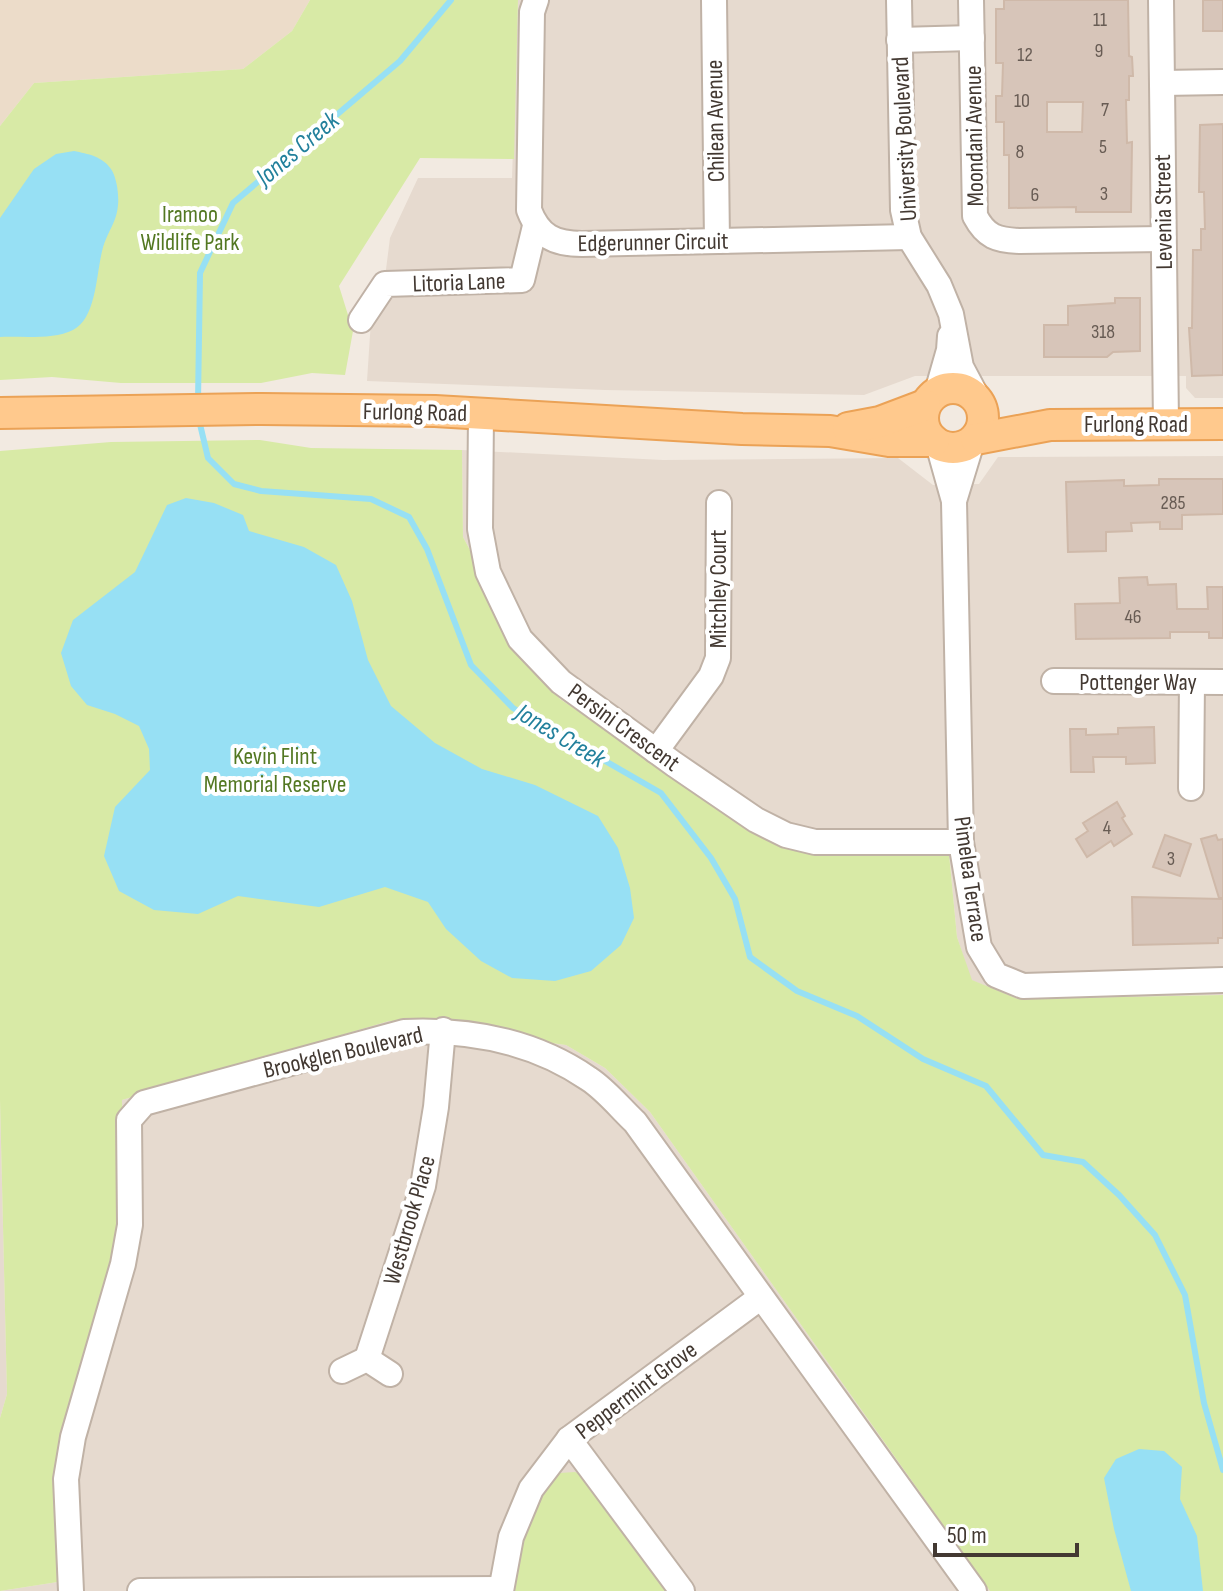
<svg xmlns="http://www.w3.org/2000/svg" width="1223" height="1591" font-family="'Sofia Sans Condensed',sans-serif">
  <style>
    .residential { fill: #e6dacf }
    .education { fill: #ecdcc9 }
    .green { fill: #d8eaa6 }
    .water { fill: #97e0f4 }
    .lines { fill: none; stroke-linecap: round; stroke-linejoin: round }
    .stream { stroke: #97e0f4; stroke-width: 6 }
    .building { fill: #d7c5b9; stroke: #cfb9a9; stroke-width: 2; fill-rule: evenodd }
    .minor-casing { stroke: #c0b2a6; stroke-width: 28 }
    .major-casing { stroke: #eba256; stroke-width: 34 }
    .minor { stroke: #fff; stroke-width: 24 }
    .major { stroke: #ffc98d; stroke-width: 30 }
    .labels { text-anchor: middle; stroke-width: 8; stroke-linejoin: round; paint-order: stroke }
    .number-label { font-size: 20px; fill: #685c54 }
    .street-label { font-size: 24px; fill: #433932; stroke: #fff }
    .park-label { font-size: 24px; fill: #537822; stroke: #fff }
    .water-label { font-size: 26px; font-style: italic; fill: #22809c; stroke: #fff }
  </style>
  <rect width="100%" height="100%" fill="#f2eae1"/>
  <!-- residential -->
  <g class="residential">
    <path d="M 518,0 L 1223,0 L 1223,398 L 1195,398 L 1186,388 L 1186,376 L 915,376 L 864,395 L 605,390 L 367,381 L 372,305 L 383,293 L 390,238 L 418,178 L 512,178 Z"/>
    <path d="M 462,450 L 663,460 L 898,458 L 933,485 L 979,484 L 998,457 L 1223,456 L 1223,995 L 1018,999 L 971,980 L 957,937 L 949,854 L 837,853 L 734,815 L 560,699 L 531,665 L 463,537 Z"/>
    <path d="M 388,1021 L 566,1045 L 605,1068 L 650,1112 L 990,1591 L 0,1591 L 64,1581 L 59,1475 L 124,1220 L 122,1100 Z"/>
    <path d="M 0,1100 L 7,1394 L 0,1418 Z"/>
  </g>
  <!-- education -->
  <path class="education" d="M 0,0 L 310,0 L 292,31 L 243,69 L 34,83 L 0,126 Z"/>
  <!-- green -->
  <g class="green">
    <path d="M 310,0 L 518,0 L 514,159 L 420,158 L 339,286 L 353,331 L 345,375 L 312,373 L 261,383 L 121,383 L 52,377 L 0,380 L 0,126 L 34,83 L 243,69 L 292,31 Z"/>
    <path d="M 260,440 L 311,448 L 462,450 L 463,537 L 531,665 L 560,699 L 734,815 L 781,843 L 949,854 L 957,937 L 972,980 L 1018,999 L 1223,995 L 1223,1591 L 990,1591 L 650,1112 L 605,1068 L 566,1045 L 389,1021 L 122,1100 L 124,1220 L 68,1430 L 64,1581 L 0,1591 L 0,1418 L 7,1394 L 0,1100 L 0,451 L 111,442 Z"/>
    <path d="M 575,1472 L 588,1478 L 672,1591 L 512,1591 C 521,1543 527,1512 560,1473 Z"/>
  </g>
  <!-- water -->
  <g class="water">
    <path d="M 74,151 C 88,154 102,156 111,169 C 117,178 119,195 118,205 C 117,219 111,227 106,239 C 95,263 100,316 73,330 C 53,340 22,336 0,337 L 0,218 L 34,169 L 56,154 Z"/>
    <path d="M 186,498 L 214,503 L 243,515 L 249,531 L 304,547 L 336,565 L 352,601 L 368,660 L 391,706 L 435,743 L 482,769 L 535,785 L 598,816 L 618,848 L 630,888 L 634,918 L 621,945 L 591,971 L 555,981 L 512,978 L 481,961 L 446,929 L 428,902 L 385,887 L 319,907 L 238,896 L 198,914 L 154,910 L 119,891 L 104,856 L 115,807 L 150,770 L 149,749 L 139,726 L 115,714 L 87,705 L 71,686 L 61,653 L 73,620 L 135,572 L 167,505 Z"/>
    <path d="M 1139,1449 L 1164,1451 L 1182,1467 L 1180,1499 L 1197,1536 L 1203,1591 L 1131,1591 L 1114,1529 L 1104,1478 L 1116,1459 Z"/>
  </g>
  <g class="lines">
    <!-- stream -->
    <g class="stream">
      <path d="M 198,401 L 200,273 L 233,203 L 400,61 L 451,0"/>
      <path d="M 199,420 L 208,458 L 234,484 L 261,491 L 371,499 L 409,517 L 427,549 L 471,665 L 513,708 L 661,793 L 711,858 L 735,899 L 750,957 L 797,991 L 857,1016 L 923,1059 L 986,1086 L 1043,1155 L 1083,1162 L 1119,1195 L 1155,1235 L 1185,1295 L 1204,1403 L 1223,1470"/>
    </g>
  </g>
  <!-- building -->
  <g class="building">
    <path d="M 1004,0 L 1128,0 L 1129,56 L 1132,57 L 1133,76 L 1129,76 L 1129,100 L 1126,100 L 1127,143 L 1132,142 L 1131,212 L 1076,212 L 1076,207 L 1009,208 L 1009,155 L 1004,155 L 1004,122 L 996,122 L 996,96 L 1002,96 L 1003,63 L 996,63 L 996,9 L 1004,9 ZM 1047,102 L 1083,102 L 1082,132 L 1047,132 Z"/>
    <rect x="1203" y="0" width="20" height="31"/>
    <path d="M 1223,124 L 1223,375 L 1192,376 L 1189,328 L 1192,328 L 1193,250 L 1201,250 L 1201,229 L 1205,229 L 1204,192 L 1199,192 L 1200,125 Z"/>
    <path d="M 1115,298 L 1140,298 L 1140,351 L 1113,352 L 1107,357 L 1044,357 L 1044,325 L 1068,325 L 1068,306 L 1115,303 Z"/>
    <path d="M 1159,479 L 1223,479 L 1223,514 L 1182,515 L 1182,529 L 1160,529 L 1160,522 L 1131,523 L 1132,531 L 1106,532 L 1106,551 L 1068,552 L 1066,482 L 1124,480 L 1124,486 L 1159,485 Z"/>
    <path d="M 1147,577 L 1148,585 L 1176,584 L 1177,609 L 1208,609 L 1207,587 L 1223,587 L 1223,638 L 1209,638 L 1209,632 L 1170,632 L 1170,638 L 1076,639 L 1075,604 L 1120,603 L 1119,578 Z"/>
    <path d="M 1154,727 L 1155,763 L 1126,764 L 1126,757 L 1093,757 L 1094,772 L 1071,772 L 1070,729 L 1086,729 L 1086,735 L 1118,734 L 1118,728 Z"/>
    <path d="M 1117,802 L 1125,816 L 1122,818 L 1132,834 L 1114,846 L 1111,841 L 1087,857 L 1076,839 L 1088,831 L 1083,823 Z"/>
    <path d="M 1165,835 L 1191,844 L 1180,876 L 1153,867 Z"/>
    <path d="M 1216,835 L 1218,840 L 1223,839 L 1223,898 L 1219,898 L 1201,839 Z"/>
    <path d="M 1132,897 L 1223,899 L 1223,938 L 1218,938 L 1218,943 L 1133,945 Z"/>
  </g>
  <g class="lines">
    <defs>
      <g id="minor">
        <path d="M 536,0 L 532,12 L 529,210 C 539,236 554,244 582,244 L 909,237"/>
        <path d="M 714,0 L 717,241"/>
        <path d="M 899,0 L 903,210 L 909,237 L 939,285 L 951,314 L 961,367 L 978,399"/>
        <path d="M 971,0 L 975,216 C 986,237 997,240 1019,241 L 1163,239"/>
        <path d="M 1161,0 L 1166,424"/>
        <path d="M 899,40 L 972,38"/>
        <path d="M 1162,83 L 1223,82"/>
        <path d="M 361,320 L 385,284 L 522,280 L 535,226"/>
        <path d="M 937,392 L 949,350 L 950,336"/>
        <path d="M 481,413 L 480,529 L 488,572 L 520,639 L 561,682 L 674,764 L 756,820 L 786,835 L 815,842 L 961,842"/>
        <path d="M 938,444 L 954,501 L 961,842 L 979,947 L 996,975 L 1023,986 L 1223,980"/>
        <path d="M 954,501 L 972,442"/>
        <path d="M 1054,681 L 1223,682"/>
        <path d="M 656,751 L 711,676 L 718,658 L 719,503"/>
        <path d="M 1191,788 L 1192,682"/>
        <path d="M 367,1359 L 423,1186 L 436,1107 L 443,1030"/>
        <path d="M 342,1371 L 367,1359 L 390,1374"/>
        <path d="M 569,1439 L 682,1591"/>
        <path d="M 71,1591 L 66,1479 L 73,1437 L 123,1264 L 130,1225 L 129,1120 L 144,1103 L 404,1032 C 470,1029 534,1041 589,1079 C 606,1090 620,1108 635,1122 L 974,1591"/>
        <path d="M 140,1591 L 501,1589"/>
        <path d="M 501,1591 L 511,1537 L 531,1489 L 569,1439 L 761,1297"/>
      </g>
      <g id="major">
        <circle cx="953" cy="418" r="30"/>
        <path d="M 0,413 L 262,409 L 435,411 L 742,429 L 830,431 L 889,441 L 934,441"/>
        <path d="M 848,428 L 880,422 L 925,405"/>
        <path d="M 976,439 L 1050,425 L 1223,424"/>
      </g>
    </defs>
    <!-- minor casing -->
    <use href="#minor" class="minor-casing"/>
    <!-- major casing -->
    <use href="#major" class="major-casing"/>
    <!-- minor -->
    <use href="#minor" class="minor"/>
    <!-- major -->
    <use href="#major" class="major"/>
  </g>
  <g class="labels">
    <!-- number labels -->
    <g class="number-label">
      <text x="1100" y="26">11</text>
      <text x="1099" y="57">9</text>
      <text x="1025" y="61">12</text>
      <text x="1022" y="107">10</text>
      <text x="1105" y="116">7</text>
      <text x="1103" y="153">5</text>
      <text x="1020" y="158">8</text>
      <text x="1104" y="200">3</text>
      <text x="1035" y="201">6</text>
      <text x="1103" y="338">318</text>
      <text x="1173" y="509">285</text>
      <text x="1133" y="623">46</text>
      <text x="1107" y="834">4</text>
      <text x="1171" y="865">3</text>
    </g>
    <!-- street labels -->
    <g class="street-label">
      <text transform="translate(715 121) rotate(-91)" y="8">Chilean Avenue</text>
      <text transform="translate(974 136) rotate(-91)" y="8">Moondani Avenue</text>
      <text transform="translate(904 139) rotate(-93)" y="8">University Boulevard</text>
      <text transform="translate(1163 212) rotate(-91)" y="8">Levenia Street</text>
      <text transform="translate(653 242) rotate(-1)" y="8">Edgerunner Circuit</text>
      <text transform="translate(459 282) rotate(-2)" y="8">Litoria Lane</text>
      <text transform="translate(415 412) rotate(1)" y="8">Furlong Road</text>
      <text x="1136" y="432">Furlong Road</text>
      <text transform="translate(718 589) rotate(-90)" y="8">Mitchley Court</text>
      <text x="1138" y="690">Pottenger Way</text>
      <text transform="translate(624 727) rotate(36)" y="8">Persini Crescent</text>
      <text transform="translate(971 879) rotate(82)" y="8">Pimelea Terrace</text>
      <text transform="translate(343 1052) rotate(-13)" y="8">Brookglen Boulevard</text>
      <text transform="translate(409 1220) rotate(-74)" y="8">Westbrook Place</text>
      <text transform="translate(636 1390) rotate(-37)" y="8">Peppermint Grove</text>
    </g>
    <!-- park labels -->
    <g class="park-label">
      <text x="190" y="222">Iramoo<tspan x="190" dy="28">Wildlife Park</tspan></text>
      <text x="275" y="764">Kevin Flint<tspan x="275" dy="28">Memorial Reserve</tspan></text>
    </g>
    <!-- water labels -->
    <g class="water-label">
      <text transform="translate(297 148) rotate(-40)" y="9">Jones Creek</text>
      <text transform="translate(561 735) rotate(31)" y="9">Jones Creek</text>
    </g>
  </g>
  <!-- scale -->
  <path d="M935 1543v12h142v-12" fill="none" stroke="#433932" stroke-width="4"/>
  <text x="947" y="1543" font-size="24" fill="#433932" stroke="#ffffff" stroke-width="6" paint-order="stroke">50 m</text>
</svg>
